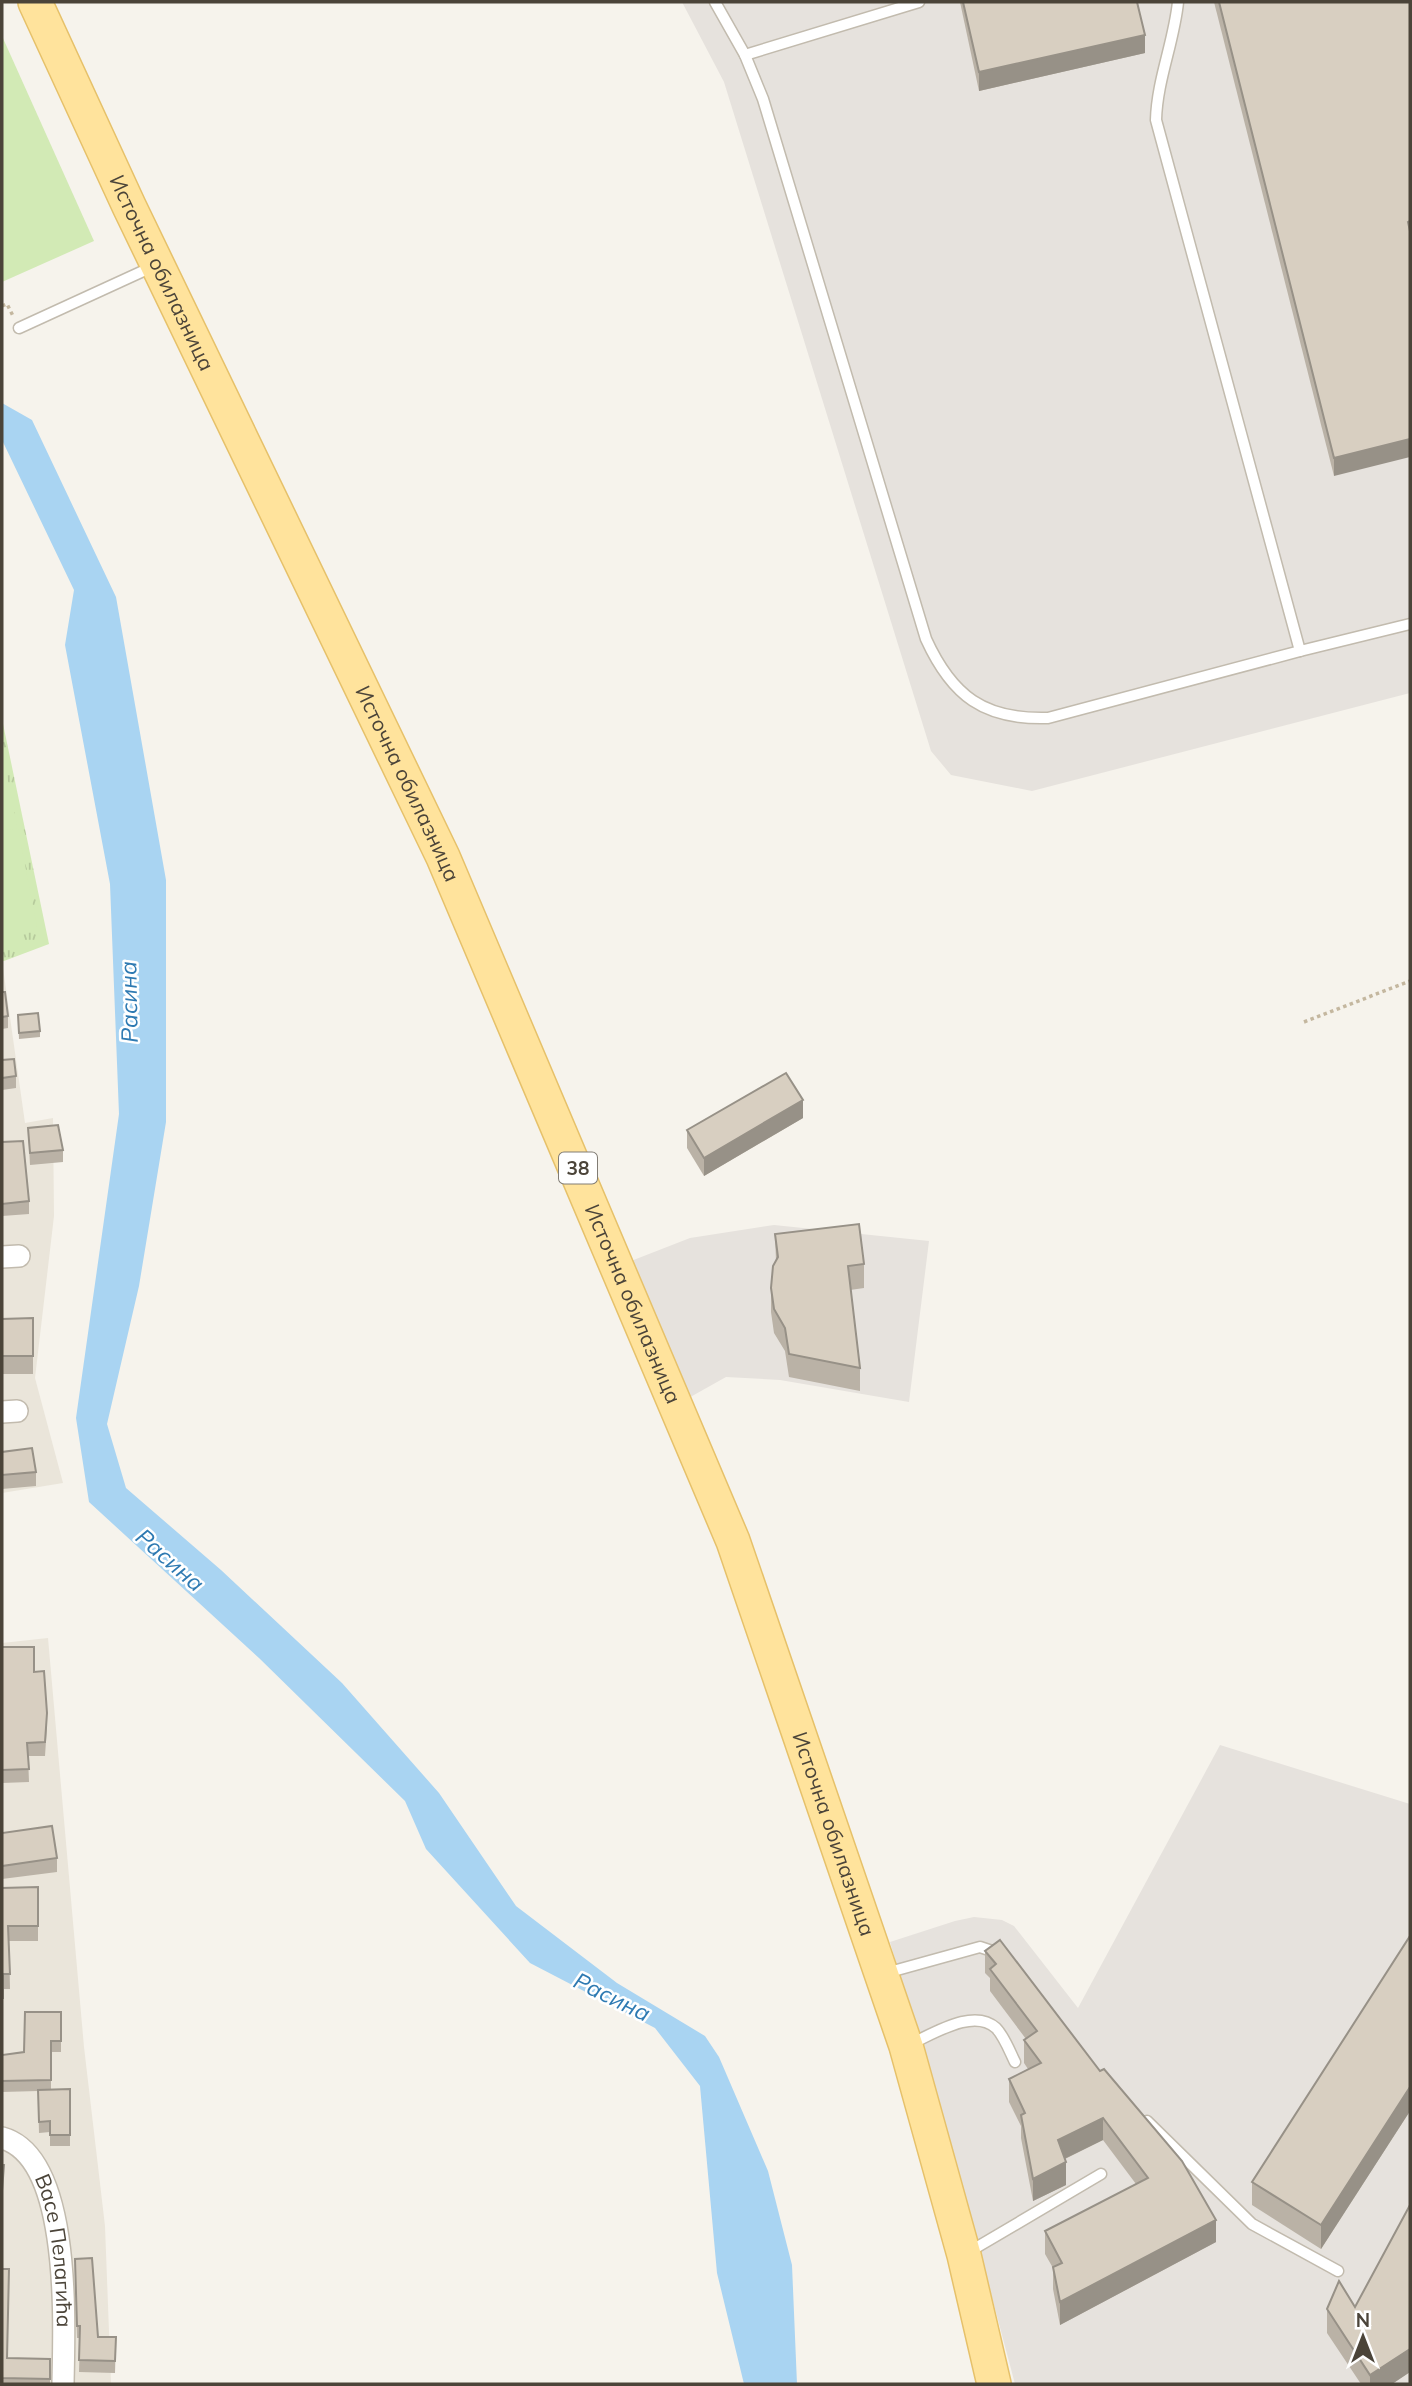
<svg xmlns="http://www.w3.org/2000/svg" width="1412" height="2386" font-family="Mulish,sans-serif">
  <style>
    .residential { fill: #eae5da }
    .industrial { fill: #e6e2dd }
    .grass { fill: url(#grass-tufts) }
    .pitch { fill: #d2eab5 }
    .water { fill: #a9d4f2 }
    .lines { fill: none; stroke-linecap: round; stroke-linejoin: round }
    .service-casing { stroke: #c2bbae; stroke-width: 13 }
    .minor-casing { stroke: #c2bbae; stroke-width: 24 }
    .primary-casing { stroke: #e6c16a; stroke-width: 36 }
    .path { stroke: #c4b79f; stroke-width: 3.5; stroke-dasharray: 3.5 3.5; stroke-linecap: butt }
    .service { stroke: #fff; stroke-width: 10 }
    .minor { stroke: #fff; stroke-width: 21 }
    .primary { stroke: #ffe39c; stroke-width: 33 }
    .wall { fill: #bab2a6 }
    .shaded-wall { fill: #979187 }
    .building { fill: #d8cfc1; stroke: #979187; stroke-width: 2 }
    .labels { text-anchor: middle; stroke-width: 5; stroke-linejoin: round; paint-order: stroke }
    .shield { fill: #fff; stroke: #817c74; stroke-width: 2 }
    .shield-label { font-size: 19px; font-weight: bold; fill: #4b4439 }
    .street-label { font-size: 21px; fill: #4b4439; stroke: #fff }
    .water-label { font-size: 23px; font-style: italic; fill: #2e7ab2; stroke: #fff }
  </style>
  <defs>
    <pattern id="grass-tufts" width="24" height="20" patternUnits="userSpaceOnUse" patternTransform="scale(1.75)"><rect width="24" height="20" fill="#d2eab5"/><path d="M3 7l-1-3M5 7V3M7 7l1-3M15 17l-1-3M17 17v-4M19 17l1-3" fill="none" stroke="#b6ca9c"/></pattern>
  </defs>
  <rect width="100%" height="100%" fill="#f6f3ec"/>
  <!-- residential -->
  <g class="residential">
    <path d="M 2,961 L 25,1123 L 53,1118 L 54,1216 L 35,1378 L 63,1483 L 2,1493 Z"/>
    <path d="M 48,1638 L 84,2047 L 105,2226 L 111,2384 L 2,2384 L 2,1643 Z"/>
  </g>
  <!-- industrial -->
  <g class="industrial">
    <path d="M 682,2 L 1410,2 L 1410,693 L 1032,791 L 951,775 L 931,751 L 724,82 Z"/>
    <path d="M 774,1225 L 929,1241 L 909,1402 L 780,1380 L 726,1377 L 685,1400 L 631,1261 L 690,1238 Z"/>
    <path d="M 1220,1745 L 1410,1804 L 1410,2384 L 1015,2384 L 967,2203 L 890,1942 L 955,1921 L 974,1917 L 1002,1920 L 1014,1926 L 1078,2008 Z"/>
  </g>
  <!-- grass -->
  <path class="grass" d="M 2,719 L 49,944 L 4,961 L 2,961 Z"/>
  <!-- pitch -->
  <g class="pitch">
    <path d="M 2,36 L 94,241 L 2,282 Z"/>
    <path d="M 2,751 L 17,825 L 2,828 Z"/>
    <path d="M 18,828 L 37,927 L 2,934 L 2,831 Z"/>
  </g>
  <!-- water -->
  <path class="water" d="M 2,403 L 32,420 L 116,597 L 166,880 L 166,1122 L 139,1286 L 107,1424 L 126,1488 L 221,1570 L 342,1683 L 439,1793 L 516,1906 L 617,1983 L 705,2036 L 719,2057 L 768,2171 L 792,2265 L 797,2384 L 744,2384 L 717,2273 L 700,2086 L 655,2028 L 530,1963 L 426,1849 L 405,1801 L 259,1658 L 89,1502 L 76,1418 L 119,1114 L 110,884 L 65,645 L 74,590 L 2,440 Z"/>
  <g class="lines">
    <defs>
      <g id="service">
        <path d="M 715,2 L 745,55"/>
        <path d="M 919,2 L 745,55 L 763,99 L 926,639 C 952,696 984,720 1048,718 L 1300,651"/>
        <path d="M 1178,2 C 1174,42 1157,80 1156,120 L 1300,651 L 1410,624"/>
        <path d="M 19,328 L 152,267"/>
        <path d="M 886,1973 L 980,1947 L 998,1953"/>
        <path d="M 908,2045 C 932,2035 973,2007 996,2028 C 1004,2036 1010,2052 1015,2062"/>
        <path d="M 1147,2121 L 1252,2224 L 1338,2271"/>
        <path d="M 967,2253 L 1101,2174"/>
      </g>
      <g id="minor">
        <path d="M 2,1257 L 19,1256"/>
        <path d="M 2,1412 L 17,1411"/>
        <path id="s1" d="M 2,2138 C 72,2157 64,2325 63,2384"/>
      </g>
      <g id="primary">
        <path id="s2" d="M 35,2 L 129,206 L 443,857 L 733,1541 L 906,2046 L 964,2255 L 994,2384"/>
      </g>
    </defs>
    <!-- service casing -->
    <use href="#service" class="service-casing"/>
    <!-- minor casing -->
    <use href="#minor" class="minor-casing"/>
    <!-- primary casing -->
    <use href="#primary" class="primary-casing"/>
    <!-- path -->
    <g class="path">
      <path d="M 2,306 L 7,304 L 13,316"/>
      <path d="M 1304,1022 L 1410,981"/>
    </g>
    <!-- service -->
    <use href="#service" class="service"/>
    <!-- minor -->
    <use href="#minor" class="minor"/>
    <!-- primary -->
    <use href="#primary" class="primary"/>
  </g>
  <!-- wall -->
  <g class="wall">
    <path d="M 960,2 L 1137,2 L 1145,53 L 979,91 Z"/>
    <path d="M 1214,2 L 1410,2 L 1334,476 Z"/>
    <path d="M 2,992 L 8,1016 L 8,1028 L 2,1029 Z"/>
    <path d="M 18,1015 L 40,1031 L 40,1037 L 19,1039 Z"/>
    <path d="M 2,1060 L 16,1076 L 16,1088 L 2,1090 Z"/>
    <path d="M 803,1118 L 704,1176 L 687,1148 L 687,1130 Z"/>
    <path d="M 28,1128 L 63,1150 L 63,1162 L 30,1165 Z"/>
    <path d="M 2,1142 L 29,1201 L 29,1214 L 2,1216 Z"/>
    <path d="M 775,1234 L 864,1264 L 864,1288 L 850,1290 L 860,1368 L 860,1391 L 789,1377 L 785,1351 L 774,1333 L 771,1312 L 771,1288 L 776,1261 Z"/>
    <path d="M 33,1318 L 33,1374 L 2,1374 L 2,1319 Z"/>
    <path d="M 2,1452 L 36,1472 L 36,1486 L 2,1489 Z"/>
    <path d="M 2,1647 L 34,1672 L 47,1726 L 45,1756 L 28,1756 L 29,1782 L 2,1783 Z"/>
    <path d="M 2,1833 L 57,1858 L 57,1872 L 2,1879 Z"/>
    <path d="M 38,1887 L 38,1941 L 9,1941 L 10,1989 L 3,1989 L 3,2013 L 2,2013 L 2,1888 Z"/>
    <path d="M 1410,1936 L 1410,2111 L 1321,2249 L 1252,2205 L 1252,2182 Z"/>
    <path d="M 985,1951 L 1216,2242 L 1060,2325 L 1053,2289 L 1053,2268 L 1045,2254 L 1045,2231 L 1136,2184 L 1103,2140 L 1065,2159 L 1066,2185 L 1033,2201 L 1021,2138 L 1021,2126 L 1009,2102 L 1009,2079 L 1028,2069 L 1024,2063 L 1024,2040 L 1026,2039 L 990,1991 L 990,1978 L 985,1973 Z"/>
    <path d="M 61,2012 L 61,2052 L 51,2052 L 51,2090 L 70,2089 L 70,2146 L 50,2146 L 50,2132 L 39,2133 L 38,2091 L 2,2092 L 2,2055 L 24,2052 Z"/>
    <path d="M 1410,2205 L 1410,2372 L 1392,2384 L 1361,2384 L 1327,2333 L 1327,2309 L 1355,2307 Z"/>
    <path d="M 2,2269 L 7,2358 L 50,2359 L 50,2384 L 2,2384 Z"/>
    <path d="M 75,2271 L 98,2337 L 116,2337 L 115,2373 L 79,2372 L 80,2338 L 77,2338 Z"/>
  </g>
  <!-- shaded-wall -->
  <g class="shaded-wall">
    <path d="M 1145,35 L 1145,53 L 979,91 L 979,72 Z"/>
    <path d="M 1410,439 L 1410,457 L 1334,476 L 1334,458 Z"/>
    <path d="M 803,1100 L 803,1118 L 704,1176 L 704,1158 Z"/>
    <path d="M 1410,2087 L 1410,2111 L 1321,2249 L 1321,2225 Z"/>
    <path d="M 1103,2118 L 1103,2140 L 1058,2162 L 1058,2140 Z"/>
    <path d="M 1066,2162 L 1066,2185 L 1033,2201 L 1033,2179 Z"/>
    <path d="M 1216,2220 L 1216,2242 L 1060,2325 L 1060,2302 Z"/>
    <path d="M 1410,2349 L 1410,2372 L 1392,2384 L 1370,2384 L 1370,2375 Z"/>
  </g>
  <!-- building -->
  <g class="building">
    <path d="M 963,2 L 1137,2 L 1145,35 L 979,72 Z"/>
    <path d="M 1219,2 L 1410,2 L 1410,221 L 1408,222 L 1410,231 L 1410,439 L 1334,458 Z"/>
    <path d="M 2,992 L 5,992 L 8,1016 L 2,1017 Z"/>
    <path d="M 38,1013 L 40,1031 L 19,1033 L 18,1015 Z"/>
    <path d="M 14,1059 L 16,1076 L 2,1078 L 2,1060 Z"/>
    <path d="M 786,1073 L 803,1100 L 704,1158 L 687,1130 Z"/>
    <path d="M 58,1125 L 63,1150 L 30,1153 L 28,1128 Z"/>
    <path d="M 23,1141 L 29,1201 L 2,1204 L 2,1142 Z"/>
    <path d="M 859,1224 L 864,1264 L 848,1266 L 860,1368 L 789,1354 L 785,1328 L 774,1309 L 771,1288 L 773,1266 L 778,1257 L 775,1234 Z"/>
    <path d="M 33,1318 L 33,1356 L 2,1356 L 2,1319 Z"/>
    <path d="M 32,1448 L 36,1472 L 2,1475 L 2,1452 Z"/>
    <path d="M 2,1647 L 34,1647 L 34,1672 L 44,1671 L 47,1713 L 45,1742 L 27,1743 L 29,1769 L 2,1770 Z"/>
    <path d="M 52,1826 L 57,1858 L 2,1866 L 2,1833 Z"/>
    <path d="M 38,1887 L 38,1926 L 8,1926 L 10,1974 L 3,1974 L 3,1998 L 2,1998 L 2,1888 Z"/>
    <path d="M 1410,1936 L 1410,2087 L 1321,2225 L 1252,2182 Z"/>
    <path d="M 1000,1940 L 1100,2071 L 1104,2069 L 1182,2161 L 1216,2220 L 1060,2302 L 1053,2267 L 1062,2263 L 1045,2231 L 1148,2178 L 1103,2118 L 1058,2140 L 1066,2162 L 1033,2179 L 1021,2115 L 1025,2113 L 1009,2079 L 1041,2063 L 1024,2040 L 1037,2031 L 990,1969 L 996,1964 L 985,1951 Z"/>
    <path d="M 25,2012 L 61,2012 L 61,2041 L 51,2041 L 51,2080 L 2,2081 L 2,2055 L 24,2052 Z"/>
    <path d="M 70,2089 L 70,2135 L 50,2135 L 50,2121 L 39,2122 L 38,2090 Z"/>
    <path d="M 2,2165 L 4,2165 L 2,2191 Z"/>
    <path d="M 1410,2205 L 1410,2349 L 1370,2375 L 1327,2309 L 1339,2281 L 1355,2307 Z"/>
    <path d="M 92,2258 L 98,2337 L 116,2337 L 115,2361 L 79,2360 L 80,2326 L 77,2326 L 75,2259 Z"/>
    <path d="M 2,2269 L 9,2269 L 7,2358 L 50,2359 L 50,2379 L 2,2378 Z"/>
  </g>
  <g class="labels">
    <!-- shield labels -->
    <rect class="shield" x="559" y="1152.5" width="38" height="31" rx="5"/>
    <g class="shield-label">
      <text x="578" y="1175">38</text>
    </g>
    <!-- street labels -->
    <g class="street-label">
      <text dy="7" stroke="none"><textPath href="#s2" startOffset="299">Источна обилазница</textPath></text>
      <text dy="7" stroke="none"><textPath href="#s2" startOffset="866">Источна обилазница</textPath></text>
      <text dy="7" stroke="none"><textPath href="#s2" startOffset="1433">Источна обилазница</textPath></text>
      <text dy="7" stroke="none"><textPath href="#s2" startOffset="2000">Источна обилазница</textPath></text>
      <text dy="7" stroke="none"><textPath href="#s1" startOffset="133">Васе Пелагића</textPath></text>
    </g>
    <!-- water labels -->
    <g class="water-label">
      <text transform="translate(129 1002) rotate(-91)" y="8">Расина</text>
      <text transform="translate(170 1560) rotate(41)" y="8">Расина</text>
      <text transform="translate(612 1997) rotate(26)" y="8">Расина</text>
    </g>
  </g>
  <!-- border -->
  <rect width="1412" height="2386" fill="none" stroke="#4b4439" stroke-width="7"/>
  <!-- north arrow -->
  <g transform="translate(1363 2337)" stroke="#ffffff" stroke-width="5" paint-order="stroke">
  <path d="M0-5L12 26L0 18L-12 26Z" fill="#4b4439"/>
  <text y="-10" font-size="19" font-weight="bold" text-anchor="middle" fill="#4b4439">N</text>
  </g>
</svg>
